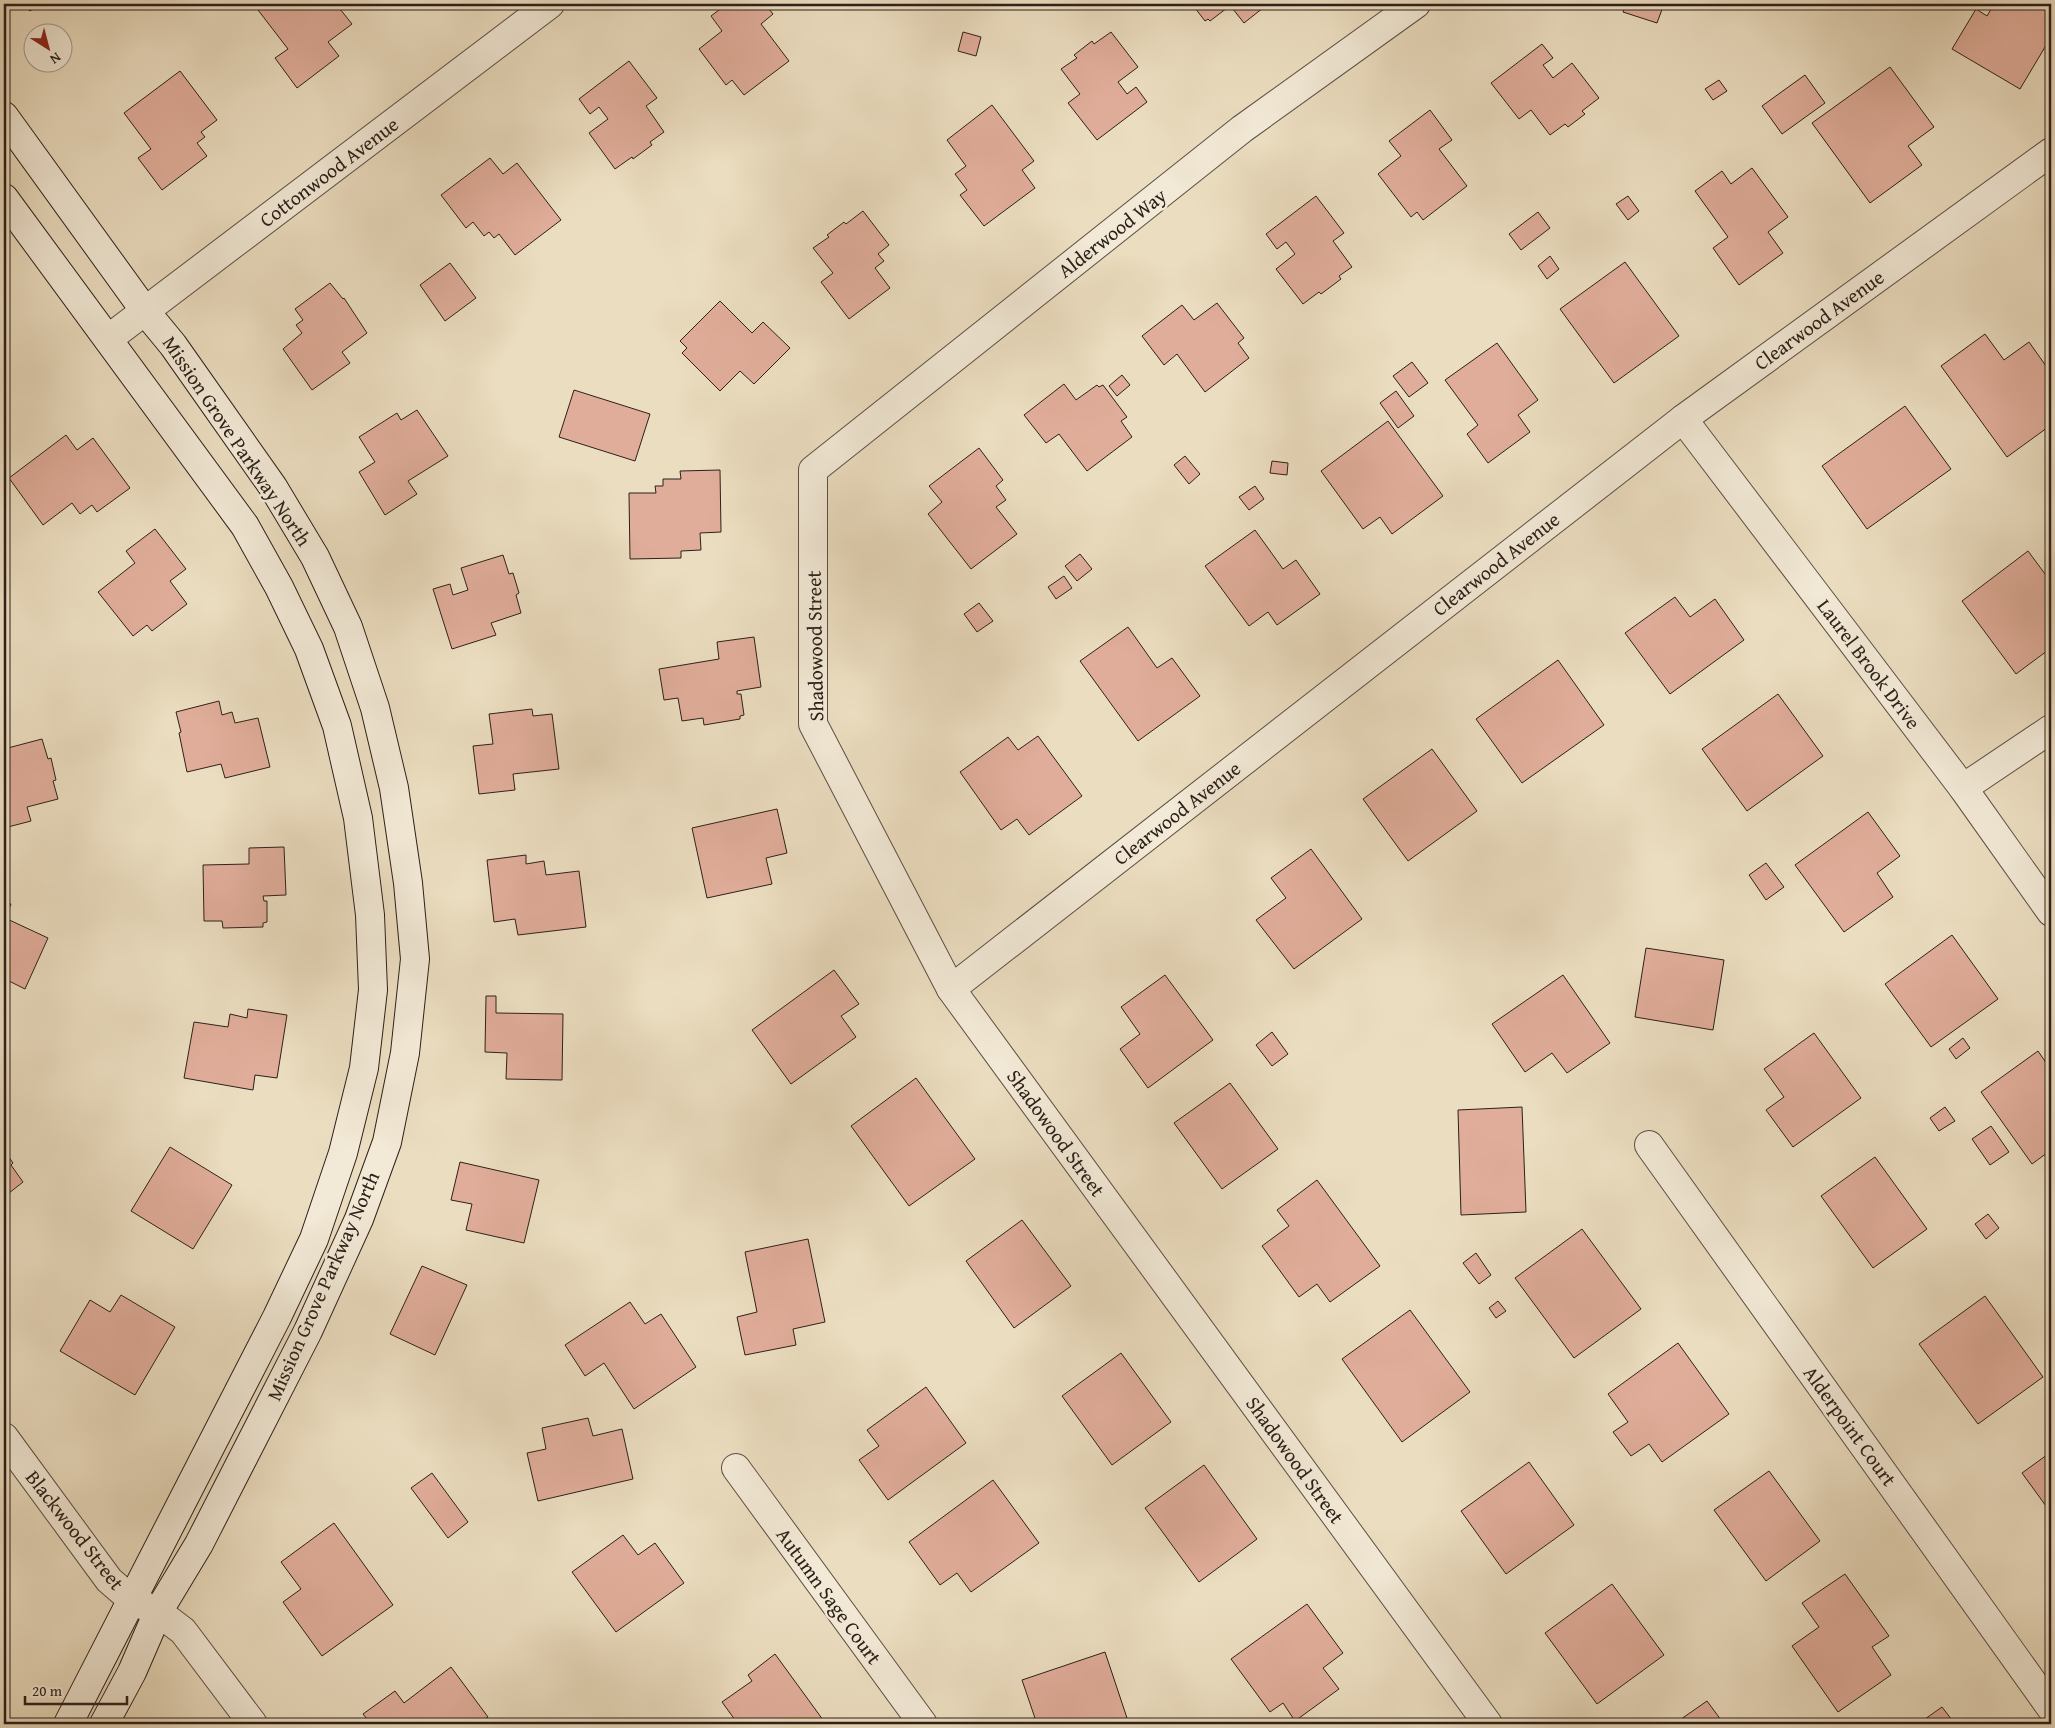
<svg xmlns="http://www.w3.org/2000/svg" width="2055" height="1728" font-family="'Gentium Book Plus',serif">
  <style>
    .building { fill: #e0ad9a; stroke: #2d201a }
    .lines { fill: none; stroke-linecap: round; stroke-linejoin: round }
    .street-casing { stroke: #5c4f44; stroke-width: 30 }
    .secondary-casing { stroke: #2d201a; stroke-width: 30 }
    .street { stroke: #f2e9d6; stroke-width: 28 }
    .secondary { stroke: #f2e9d6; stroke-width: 28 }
    .labels { text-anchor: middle; stroke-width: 5; stroke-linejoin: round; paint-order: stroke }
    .street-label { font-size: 20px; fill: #2d201a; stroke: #f2e9d6 }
  </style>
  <rect width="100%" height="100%" fill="#ebddc0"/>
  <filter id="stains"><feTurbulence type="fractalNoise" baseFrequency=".004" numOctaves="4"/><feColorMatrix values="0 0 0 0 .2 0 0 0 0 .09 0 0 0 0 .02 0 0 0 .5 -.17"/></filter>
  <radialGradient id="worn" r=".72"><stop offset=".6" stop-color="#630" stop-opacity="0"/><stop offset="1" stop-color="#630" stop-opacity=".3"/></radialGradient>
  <!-- building -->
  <g class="building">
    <path d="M 22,4 L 40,4 L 30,11 Z"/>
    <path d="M 267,4 L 336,4 L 352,24 L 328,42 L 339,56 L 297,88 L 275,58 L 288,49 L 258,10 Z"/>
    <path d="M 727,4 L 765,4 L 773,14 L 761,24 L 789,61 L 744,95 L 732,80 L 726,85 L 699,49 L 722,31 L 711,16 Z"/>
    <path d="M 1192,4 L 1227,4 L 1225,5 L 1227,8 L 1210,21 L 1208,19 L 1205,21 Z"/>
    <path d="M 1229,4 L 1268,4 L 1244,23 Z"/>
    <path d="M 1626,4 L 1664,4 L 1657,23 L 1623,12 Z"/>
    <path d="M 1994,4 L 2047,4 L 2046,6 L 2051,10 L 2051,37 L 2020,89 L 1952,49 L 1976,9 L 1987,16 Z"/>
    <path d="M 963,32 L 981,37 L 976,56 L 958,51 Z"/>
    <path d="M 1111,32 L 1138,67 L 1118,82 L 1127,94 L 1136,87 L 1147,102 L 1097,140 L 1068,103 L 1080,94 L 1061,69 L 1077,58 L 1074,55 L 1092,41 L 1094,44 Z"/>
    <path d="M 1542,44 L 1553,58 L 1543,65 L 1553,78 L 1572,63 L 1599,98 L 1582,111 L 1585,114 L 1568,127 L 1565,124 L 1550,135 L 1531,110 L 1519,119 L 1491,83 Z"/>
    <path d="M 629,61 L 657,98 L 646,106 L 664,132 L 650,142 L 652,145 L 633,159 L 632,157 L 615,169 L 589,133 L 608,119 L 599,107 L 590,114 L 579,99 Z"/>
    <path d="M 1890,67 L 1934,127 L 1908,146 L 1922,165 L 1870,203 L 1812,123 Z"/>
    <path d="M 180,71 L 217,120 L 201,132 L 205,137 L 197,143 L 207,156 L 162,190 L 138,158 L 151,149 L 124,113 Z"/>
    <path d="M 1805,75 L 1825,103 L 1782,134 L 1762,106 Z"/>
    <path d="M 1719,80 L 1727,91 L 1713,100 L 1705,89 Z"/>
    <path d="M 992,105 L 1034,161 L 1022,170 L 1035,188 L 984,226 L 960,195 L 967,190 L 955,174 L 966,166 L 947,140 Z"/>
    <path d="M 1430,110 L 1452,140 L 1439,149 L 1467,186 L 1423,220 L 1417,212 L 1411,217 L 1378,174 L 1401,156 L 1389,141 Z"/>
    <path d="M 490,158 L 503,174 L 517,163 L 561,220 L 515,255 L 499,234 L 494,238 L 489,232 L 484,236 L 473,222 L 466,228 L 441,195 Z"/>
    <path d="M 1752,168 L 1788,217 L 1768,232 L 1783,253 L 1739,285 L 1713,248 L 1728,237 L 1695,191 L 1722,171 L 1731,184 Z"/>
    <path d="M 1316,196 L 1344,233 L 1333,241 L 1352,267 L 1339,276 L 1341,279 L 1321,294 L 1319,292 L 1303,304 L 1276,269 L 1295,254 L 1286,242 L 1277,249 L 1266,234 Z"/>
    <path d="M 1628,196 L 1639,211 L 1628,220 L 1616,204 Z"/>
    <path d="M 863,211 L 889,245 L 878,254 L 884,261 L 875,268 L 890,288 L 849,319 L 821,282 L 833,273 L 813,248 L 829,237 L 827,235 L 844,222 L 846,224 Z"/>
    <path d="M 1538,212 L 1550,228 L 1521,250 L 1509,234 Z"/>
    <path d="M 1550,256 L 1559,269 L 1547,279 L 1538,266 Z"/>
    <path d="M 1625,262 L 1679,336 L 1614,383 L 1560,309 Z"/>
    <path d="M 450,263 L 476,298 L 445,321 L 420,285 Z"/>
    <path d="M 330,283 L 343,299 L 344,298 L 367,333 L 342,352 L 350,363 L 312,390 L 283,349 L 302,333 L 296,325 L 303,320 L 295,309 Z"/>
    <path d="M 720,301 L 752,333 L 763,322 L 790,348 L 754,384 L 740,371 L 720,391 L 682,353 L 687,348 L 680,341 Z"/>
    <path d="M 1217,303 L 1244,338 L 1238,343 L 1249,358 L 1205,392 L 1177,354 L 1164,365 L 1142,336 L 1182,305 L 1194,320 Z"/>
    <path d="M 1985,334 L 2004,360 L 2029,342 L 2051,373 L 2051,425 L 2007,457 L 1941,366 Z"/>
    <path d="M 1497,343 L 1538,400 L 1518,415 L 1530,432 L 1488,463 L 1467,434 L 1478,425 L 1445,380 Z"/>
    <path d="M 1412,362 L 1428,383 L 1409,397 L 1393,376 Z"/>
    <path d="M 1122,375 L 1130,385 L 1117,396 L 1109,386 Z"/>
    <path d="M 1064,384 L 1076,400 L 1097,385 L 1099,387 L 1103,385 L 1127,417 L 1121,421 L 1132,437 L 1087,471 L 1059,434 L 1046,443 L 1024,415 Z"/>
    <path d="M 574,390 L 650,414 L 635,461 L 559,437 Z"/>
    <path d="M 1396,391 L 1414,416 L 1398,428 L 1380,403 Z"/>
    <path d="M 1905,406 L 1951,469 L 1867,529 L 1822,466 Z"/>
    <path d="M 417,410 L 448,456 L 408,481 L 417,494 L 385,515 L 359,472 L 375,462 L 359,437 L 397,413 L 401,420 Z"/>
    <path d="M 1388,421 L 1443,496 L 1392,534 L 1380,517 L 1363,529 L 1321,471 Z"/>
    <path d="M 66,435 L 77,450 L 93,438 L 130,488 L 97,512 L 92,505 L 80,514 L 72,503 L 43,525 L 9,478 Z"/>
    <path d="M 979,448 L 1003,480 L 996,486 L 1006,500 L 996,507 L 1017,534 L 971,569 L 928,514 L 942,502 L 929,486 Z"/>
    <path d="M 1185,456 L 1200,474 L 1189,484 L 1174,465 Z"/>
    <path d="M 1272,461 L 1288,463 L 1287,475 L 1270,473 Z"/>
    <path d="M 720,470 L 721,532 L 700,533 L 701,550 L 681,551 L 681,558 L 630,559 L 629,493 L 656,493 L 655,486 L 663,486 L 663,479 L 681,479 L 680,471 Z"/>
    <path d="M 1255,486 L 1264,499 L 1249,510 L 1239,497 Z"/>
    <path d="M 155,529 L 186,569 L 170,581 L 187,604 L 152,631 L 147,625 L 133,636 L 98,592 L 135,563 L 126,551 Z"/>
    <path d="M 1255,530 L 1283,569 L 1296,560 L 1320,594 L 1277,625 L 1268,612 L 1249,626 L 1205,566 Z"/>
    <path d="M 2028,551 L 2051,582 L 2051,648 L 2016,674 L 1962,601 Z"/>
    <path d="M 1080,554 L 1092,569 L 1077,581 L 1065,566 Z"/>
    <path d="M 503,555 L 509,574 L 513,573 L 519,593 L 516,595 L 521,613 L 491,623 L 496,635 L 452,649 L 433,589 L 450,584 L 453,595 L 468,590 L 461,568 Z"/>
    <path d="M 1064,576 L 1072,588 L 1056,599 L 1048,587 Z"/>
    <path d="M 1675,597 L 1690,617 L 1715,599 L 1744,640 L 1670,694 L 1625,633 Z"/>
    <path d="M 979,603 L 993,621 L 977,632 L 964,614 Z"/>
    <path d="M 1128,627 L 1157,668 L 1172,658 L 1200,696 L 1138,741 L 1080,661 Z"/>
    <path d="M 754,637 L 761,687 L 737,691 L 737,694 L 741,694 L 744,715 L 740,716 L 740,719 L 704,725 L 703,718 L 682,721 L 678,698 L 664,700 L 659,669 L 719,659 L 717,642 Z"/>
    <path d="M 1558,660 L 1604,725 L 1522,783 L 1476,719 Z"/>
    <path d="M 1778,694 L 1823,756 L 1747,811 L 1702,749 Z"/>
    <path d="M 219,701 L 222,715 L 232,712 L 235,723 L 258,718 L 270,767 L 225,778 L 221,764 L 187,772 L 179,733 L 181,732 L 176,712 Z"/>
    <path d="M 532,709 L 533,716 L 552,714 L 559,769 L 513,774 L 515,790 L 479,794 L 473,746 L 493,744 L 489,714 Z"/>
    <path d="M 1038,736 L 1082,796 L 1029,835 L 1017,819 L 1001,830 L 960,772 L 1008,737 L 1018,750 Z"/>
    <path d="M 42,739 L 48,759 L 51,758 L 56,780 L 53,781 L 58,799 L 27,807 L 31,821 L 4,828 L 4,749 Z"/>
    <path d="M 1432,749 L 1477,811 L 1408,861 L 1363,799 Z"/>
    <path d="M 777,809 L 787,853 L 766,858 L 772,884 L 707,898 L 692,828 Z"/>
    <path d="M 1868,812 L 1900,856 L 1877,873 L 1893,897 L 1844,932 L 1795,865 Z"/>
    <path d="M 284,847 L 286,895 L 263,896 L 264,901 L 267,901 L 267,922 L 263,923 L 263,927 L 223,928 L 222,921 L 204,921 L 203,865 L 249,864 L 249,848 Z"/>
    <path d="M 1311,849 L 1362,919 L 1294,969 L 1256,920 L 1286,898 L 1271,878 Z"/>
    <path d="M 526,855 L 526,864 L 544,861 L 546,875 L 579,871 L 586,927 L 518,935 L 515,919 L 494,922 L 487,860 Z"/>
    <path d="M 1766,863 L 1784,887 L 1766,900 L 1749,875 Z"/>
    <path d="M 4,901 L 11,904 L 5,918 L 48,938 L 25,989 L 7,980 L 4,987 Z"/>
    <path d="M 1952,935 L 1998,999 L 1931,1047 L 1885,984 Z"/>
    <path d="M 1646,948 L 1724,960 L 1713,1030 L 1635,1017 Z"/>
    <path d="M 834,970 L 859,1004 L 841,1016 L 856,1037 L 791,1084 L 752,1030 Z"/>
    <path d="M 1165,975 L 1213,1040 L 1148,1088 L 1120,1049 L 1140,1034 L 1121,1007 Z"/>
    <path d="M 1563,975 L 1610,1043 L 1567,1073 L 1552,1053 L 1525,1072 L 1492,1024 Z"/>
    <path d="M 486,996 L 496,996 L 496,1013 L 563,1014 L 562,1080 L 506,1079 L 507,1053 L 485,1052 Z"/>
    <path d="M 248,1009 L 287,1015 L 277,1078 L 255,1075 L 253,1090 L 184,1078 L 194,1022 L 228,1027 L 230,1014 L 247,1018 Z"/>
    <path d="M 1272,1032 L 1288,1054 L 1272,1066 L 1256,1045 Z"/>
    <path d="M 1814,1033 L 1861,1098 L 1793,1147 L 1766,1110 L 1784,1097 L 1764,1069 Z"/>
    <path d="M 1963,1038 L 1970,1048 L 1956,1059 L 1949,1049 Z"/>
    <path d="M 2038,1051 L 2051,1070 L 2051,1150 L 2032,1164 L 1981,1092 Z"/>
    <path d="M 916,1078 L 975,1159 L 909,1206 L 851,1126 Z"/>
    <path d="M 1230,1083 L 1278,1149 L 1222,1189 L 1174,1123 Z"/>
    <path d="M 1522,1107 L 1526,1212 L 1461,1215 L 1458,1110 Z"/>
    <path d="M 1945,1107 L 1955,1121 L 1939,1131 L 1930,1118 Z"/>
    <path d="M 1991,1126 L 2009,1152 L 1990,1165 L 1972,1139 Z"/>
    <path d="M 170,1147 L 232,1185 L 193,1249 L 131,1211 Z"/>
    <path d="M 4,1150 L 13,1163 L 11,1165 L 23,1182 L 4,1197 Z"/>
    <path d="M 1875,1157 L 1927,1229 L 1873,1268 L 1821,1196 Z"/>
    <path d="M 460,1162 L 539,1180 L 524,1243 L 466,1230 L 472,1204 L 451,1200 Z"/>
    <path d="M 1317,1180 L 1380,1266 L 1330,1302 L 1317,1284 L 1299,1297 L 1262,1246 L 1289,1226 L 1277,1210 Z"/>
    <path d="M 1988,1214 L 1999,1228 L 1986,1239 L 1975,1224 Z"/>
    <path d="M 1022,1220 L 1071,1286 L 1014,1328 L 966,1261 Z"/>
    <path d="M 1582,1229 L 1641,1309 L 1574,1358 L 1515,1278 Z"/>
    <path d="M 808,1239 L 825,1322 L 793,1329 L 796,1345 L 745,1355 L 737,1317 L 757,1312 L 745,1252 Z"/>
    <path d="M 1476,1253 L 1491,1275 L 1479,1284 L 1463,1263 Z"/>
    <path d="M 422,1266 L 467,1285 L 435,1355 L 390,1334 Z"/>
    <path d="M 121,1295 L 175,1327 L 135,1395 L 60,1351 L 90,1300 L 110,1312 Z"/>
    <path d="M 1985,1296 L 2043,1377 L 1978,1424 L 1919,1344 Z"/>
    <path d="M 1498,1301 L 1506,1311 L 1496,1318 L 1489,1308 Z"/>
    <path d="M 630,1302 L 645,1324 L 661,1314 L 696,1367 L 634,1409 L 604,1363 L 585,1376 L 565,1345 Z"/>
    <path d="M 1410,1310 L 1470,1392 L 1402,1442 L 1342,1359 Z"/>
    <path d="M 1678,1343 L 1729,1414 L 1662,1462 L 1649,1444 L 1631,1456 L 1613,1432 L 1628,1422 L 1608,1394 Z"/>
    <path d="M 1121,1353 L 1171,1422 L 1112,1465 L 1062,1396 Z"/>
    <path d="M 926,1387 L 966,1443 L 888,1500 L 859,1460 L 879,1446 L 867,1430 Z"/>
    <path d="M 588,1418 L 593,1436 L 622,1429 L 633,1479 L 538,1501 L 527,1453 L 546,1449 L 542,1428 Z"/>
    <path d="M 2051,1452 L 2051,1513 L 2022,1473 Z"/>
    <path d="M 1529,1462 L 1574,1525 L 1506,1574 L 1461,1511 Z"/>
    <path d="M 1204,1465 L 1257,1539 L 1199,1582 L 1145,1508 Z"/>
    <path d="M 1769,1471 L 1820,1541 L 1766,1581 L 1714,1510 Z"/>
    <path d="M 432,1473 L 468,1522 L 448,1538 L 411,1488 Z"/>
    <path d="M 993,1480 L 1039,1543 L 971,1592 L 957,1573 L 940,1585 L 909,1542 Z"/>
    <path d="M 334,1523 L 393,1605 L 322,1656 L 283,1602 L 301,1589 L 281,1562 Z"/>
    <path d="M 623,1535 L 638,1555 L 655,1543 L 684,1583 L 616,1632 L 572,1572 Z"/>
    <path d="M 1845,1574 L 1889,1636 L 1872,1647 L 1891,1675 L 1838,1712 L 1792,1646 L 1819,1627 L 1802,1603 Z"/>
    <path d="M 1612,1584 L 1664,1655 L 1597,1704 L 1545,1633 Z"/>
    <path d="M 1307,1604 L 1343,1653 L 1323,1668 L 1339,1689 L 1295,1721 L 1283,1703 L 1270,1712 L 1231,1659 Z"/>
    <path d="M 1105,1652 L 1129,1724 L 1037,1724 L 1022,1680 Z"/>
    <path d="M 775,1654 L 826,1724 L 738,1724 L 722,1702 L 752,1681 L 748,1675 Z"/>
    <path d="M 451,1667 L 488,1717 L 478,1724 L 371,1724 L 363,1714 L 395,1691 L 404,1703 Z"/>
    <path d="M 1707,1701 L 1724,1724 L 1674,1724 Z"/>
    <path d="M 1942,1707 L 1955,1724 L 1918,1724 Z"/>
  </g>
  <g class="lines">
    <defs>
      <g id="street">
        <path d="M 1416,4 L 1242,129 L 813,470 L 813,724 L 951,989 L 1488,1724"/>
        <path d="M 108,339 L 550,4"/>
        <path d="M 1683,419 L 1963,788 L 2051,912"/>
        <path d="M 1963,788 L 2051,729"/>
        <path d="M 951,989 L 1683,419 L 2051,152"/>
        <path d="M 1649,1145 L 2051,1708"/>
        <path d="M 4,1437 L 109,1580 L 132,1600 L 158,1612 L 183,1631 L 253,1724"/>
        <path d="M 736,1468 L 923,1724"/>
      </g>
      <g id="secondary">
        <path d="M 4,116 L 145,311 L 173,345 L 273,487 L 315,557 L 348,627 L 375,708 L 394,788 L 408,883 L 415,959 L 405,1053 L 387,1142 L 359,1219 L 308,1331 L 199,1544 L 158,1612 L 132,1672 L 104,1724"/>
        <path d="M 4,198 L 245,526 L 279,587 L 309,649 L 337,726 L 358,818 L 370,915 L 373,990 L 364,1068 L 343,1153 L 314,1239 L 277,1317 L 68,1724"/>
      </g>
    </defs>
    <!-- street casing -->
    <use href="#street" class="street-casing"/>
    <!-- secondary casing -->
    <use href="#secondary" class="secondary-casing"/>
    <!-- street -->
    <use href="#street" class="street"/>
    <!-- secondary -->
    <use href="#secondary" class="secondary"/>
  </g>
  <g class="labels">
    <!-- street labels -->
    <g class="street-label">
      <text transform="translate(329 172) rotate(-37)" y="7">Cottonwood Avenue</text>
      <text transform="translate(1112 233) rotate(-38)" y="7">Alderwood Way</text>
      <text transform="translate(1819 320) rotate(-36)" y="7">Clearwood Avenue</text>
      <text transform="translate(237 441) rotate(56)" y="7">Mission Grove Parkway North</text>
      <text transform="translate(1496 564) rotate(-38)" y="7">Clearwood Avenue</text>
      <text transform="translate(815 646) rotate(-91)" y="7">Shadowood Street</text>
      <text transform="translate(1869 664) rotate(53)" y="7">Laurel Brook Drive</text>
      <text transform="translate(1177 813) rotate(-38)" y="7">Clearwood Avenue</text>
      <text transform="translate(1056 1133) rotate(54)" y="7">Shadowood Street</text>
      <text transform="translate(323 1286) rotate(-66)" y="7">Mission Grove Parkway North</text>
      <text transform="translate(1850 1426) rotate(54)" y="7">Alderpoint Court</text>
      <text transform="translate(1295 1460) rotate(54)" y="7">Shadowood Street</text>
      <text transform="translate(75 1530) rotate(52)" y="7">Blackwood Street</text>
      <text transform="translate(829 1596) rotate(54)" y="7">Autumn Sage Court</text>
    </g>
  </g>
  <!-- margin -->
  <rect width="2055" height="1728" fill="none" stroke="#ebddc0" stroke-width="20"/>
  <rect x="5" y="5" width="2045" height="1718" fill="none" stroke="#2d201a" stroke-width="2.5"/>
  <rect x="10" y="10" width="2035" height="1708" fill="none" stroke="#2d201a"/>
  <!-- north arrow -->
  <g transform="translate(48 48) rotate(144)"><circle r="24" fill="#f2e9d6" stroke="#a3998b"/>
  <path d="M0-4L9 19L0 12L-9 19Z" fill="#8f2418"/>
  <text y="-8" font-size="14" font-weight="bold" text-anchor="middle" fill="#2d201a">N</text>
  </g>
  <!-- scale -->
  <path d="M25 1696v8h102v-8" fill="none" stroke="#2d201a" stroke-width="2.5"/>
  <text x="32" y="1696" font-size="15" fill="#2d201a" stroke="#f2e9d6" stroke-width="4" paint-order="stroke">20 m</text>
  <rect width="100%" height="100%" filter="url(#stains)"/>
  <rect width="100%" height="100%" fill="url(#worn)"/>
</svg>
